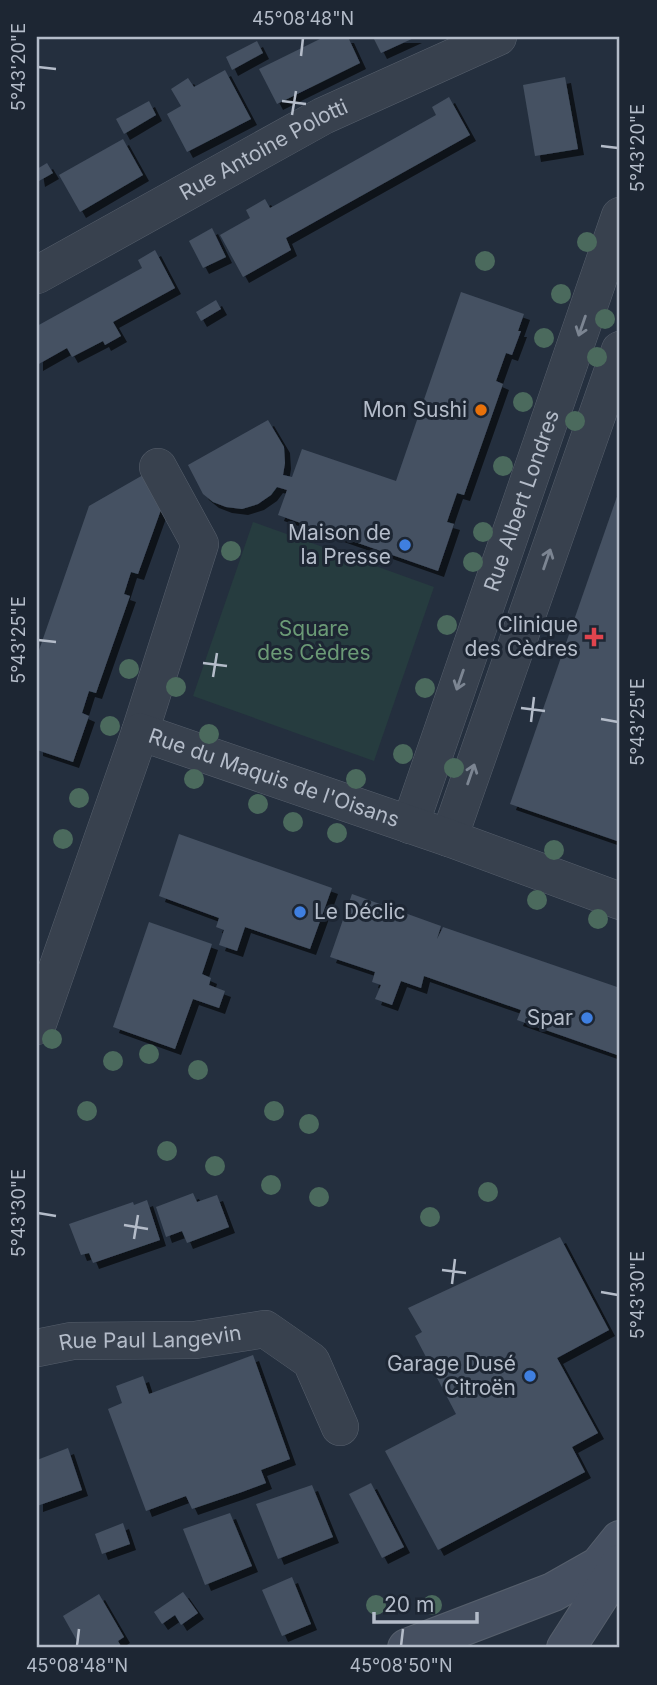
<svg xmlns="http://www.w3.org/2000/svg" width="657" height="1685" font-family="Inter,sans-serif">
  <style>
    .green { fill: #263c3f }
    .building { fill: #455162; filter: url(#shadow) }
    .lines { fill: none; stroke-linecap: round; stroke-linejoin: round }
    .street-casing { stroke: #565f6c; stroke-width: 38 }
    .secondary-casing { stroke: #565f6c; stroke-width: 40 }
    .street { stroke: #38414e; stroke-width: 37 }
    .secondary { stroke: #465061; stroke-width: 38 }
    .tree { fill: #4b6a5d }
    .oneway { stroke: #7c8592 }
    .ticks { fill: none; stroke: #b4bcc9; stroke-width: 2.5 }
    .food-dot { fill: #e8710a; stroke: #1d2633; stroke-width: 2.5 }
    .shop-dot { fill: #3f7fe0; stroke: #1d2633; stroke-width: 2.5 }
    .health-dot { fill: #e0444e; stroke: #1d2633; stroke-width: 2.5 }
    .labels { text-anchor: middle; stroke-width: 6; stroke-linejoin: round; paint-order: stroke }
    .street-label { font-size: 21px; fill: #b4bcc9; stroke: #1d2633 }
    .poi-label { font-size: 21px; fill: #b4bcc9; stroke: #1d2633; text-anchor: end }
    .park-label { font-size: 21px; fill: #6b9a76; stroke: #1d2633 }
    .neatline { fill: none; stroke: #b4bcc9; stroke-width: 2.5 }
    .ticks-label { font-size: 18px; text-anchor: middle; fill: #b4bcc9 }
  </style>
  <defs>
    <filter id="shadow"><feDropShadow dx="6" dy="6" stdDeviation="0" flood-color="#0009"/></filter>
  </defs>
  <rect width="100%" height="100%" fill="#242f3e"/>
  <!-- green -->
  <path class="green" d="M 253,522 L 434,587 L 374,761 L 193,696 Z"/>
  <!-- building -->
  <g class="building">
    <path d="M 324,37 L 348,37 L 360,63 L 277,104 L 259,69 Z"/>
    <path d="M 373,37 L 416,37 L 381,53 Z"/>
    <path d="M 257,41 L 263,53 L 232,70 L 226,57 Z"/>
    <path d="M 225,70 L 251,119 L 187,152 L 167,114 L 181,106 L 171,89 L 188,78 L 194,87 Z"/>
    <path d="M 565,77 L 578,149 L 535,156 L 523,85 Z"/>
    <path d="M 449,97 L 470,135 L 286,238 L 291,250 L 243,277 L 220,235 L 250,218 L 246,210 L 265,199 L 270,208 L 315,183 L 436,115 L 432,107 Z"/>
    <path d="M 149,101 L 156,115 L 124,134 L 116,119 Z"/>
    <path d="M 123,139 L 143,175 L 80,212 L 59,175 Z"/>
    <path d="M 47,163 L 53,173 L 39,181 L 37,169 Z"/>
    <path d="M 212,228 L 226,257 L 203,268 L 189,241 Z"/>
    <path d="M 155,250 L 175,288 L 113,322 L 121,336 L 105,345 L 103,341 L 72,357 L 67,348 L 37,365 L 37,326 L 142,268 L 138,260 Z"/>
    <path d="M 461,292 L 524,314 L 518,331 L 521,331 L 512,355 L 506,353 L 496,381 L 503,384 L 464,495 L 457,493 L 447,522 L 454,524 L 438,571 L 278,515 L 287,490 L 277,487 L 271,495 L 258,504 L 242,509 L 226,507 L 213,502 L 203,494 L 188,465 L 268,420 L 284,447 L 285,463 L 283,475 L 292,477 L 302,449 L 396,481 Z"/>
    <path d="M 216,300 L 221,309 L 201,321 L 196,312 Z"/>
    <path d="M 143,475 L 162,507 L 138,574 L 131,572 L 124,594 L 130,596 L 96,693 L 89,691 L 82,713 L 89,716 L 73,762 L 37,750 L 37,656 L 89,506 Z"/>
    <path d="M 620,488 L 620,842 L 510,804 Z"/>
    <path d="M 179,834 L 332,888 L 310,949 L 245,927 L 237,951 L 219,945 L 224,930 L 216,927 L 219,918 L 159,896 Z"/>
    <path d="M 352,894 L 441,926 L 437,939 L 443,927 L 620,988 L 620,1056 L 517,1020 L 521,1010 L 424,976 L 421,988 L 401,981 L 392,1005 L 375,999 L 381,985 L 372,982 L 375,972 L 330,957 Z"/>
    <path d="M 149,922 L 212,944 L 202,974 L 211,978 L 209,985 L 225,991 L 219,1008 L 193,999 L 175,1049 L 113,1027 Z"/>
    <path d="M 193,1193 L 197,1202 L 217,1195 L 229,1227 L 187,1243 L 182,1231 L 166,1237 L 156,1207 Z"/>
    <path d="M 147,1200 L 160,1240 L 93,1263 L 89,1253 L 81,1255 L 69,1224 L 133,1202 L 134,1205 Z"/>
    <path d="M 560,1237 L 609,1330 L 557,1358 L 598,1433 L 572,1447 L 585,1472 L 438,1550 L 385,1451 L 456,1414 L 415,1336 L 422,1332 L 408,1308 Z"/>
    <path d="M 253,1355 L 290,1459 L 261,1470 L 266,1483 L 242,1492 L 192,1509 L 186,1496 L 146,1511 L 108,1409 L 122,1403 L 116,1386 L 143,1376 L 149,1394 Z"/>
    <path d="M 68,1448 L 82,1490 L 37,1506 L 37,1460 Z"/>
    <path d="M 371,1483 L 404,1547 L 382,1558 L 349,1494 Z"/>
    <path d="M 312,1485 L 333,1537 L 278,1559 L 256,1504 Z"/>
    <path d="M 230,1513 L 252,1566 L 205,1585 L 183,1529 Z"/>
    <path d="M 123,1523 L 130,1544 L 102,1554 L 95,1534 Z"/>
    <path d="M 292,1577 L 311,1624 L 282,1636 L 262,1590 Z"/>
    <path d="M 183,1592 L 198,1613 L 181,1625 L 175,1615 L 162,1624 L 154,1612 Z"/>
    <path d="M 99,1594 L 124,1637 L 118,1641 L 122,1648 L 81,1648 L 63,1616 Z"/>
  </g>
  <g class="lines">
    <defs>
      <g id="street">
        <path id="s1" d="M 37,275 L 323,116 L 498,37"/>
        <path d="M 140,732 L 200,544 L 158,467"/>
        <path id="s2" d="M 410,825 L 620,216"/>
        <path d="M 449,838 L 620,350"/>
        <path id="s3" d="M 37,1026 L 140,732 L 449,838 L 620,901"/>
        <path id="s4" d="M 37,1348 L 72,1341 L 195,1340 L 265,1329 L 311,1361 L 340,1427"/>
      </g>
      <g id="secondary">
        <path d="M 407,1648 L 553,1592 L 599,1566 L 620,1540"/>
        <path d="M 566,1648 L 620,1564"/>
      </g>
    </defs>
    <!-- street casing -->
    <use href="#street" class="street-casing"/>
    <!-- secondary casing -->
    <use href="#secondary" class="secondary-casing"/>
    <!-- street -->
    <use href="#street" class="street"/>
    <!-- secondary -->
    <use href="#secondary" class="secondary"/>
  </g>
  <!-- trees -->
  <g class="tree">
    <circle cx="587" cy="242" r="10"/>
    <circle cx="485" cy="261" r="10"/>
    <circle cx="561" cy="294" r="10"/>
    <circle cx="605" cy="319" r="10"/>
    <circle cx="544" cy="338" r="10"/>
    <circle cx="597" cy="357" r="10"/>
    <circle cx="523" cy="402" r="10"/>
    <circle cx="575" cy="421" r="10"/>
    <circle cx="503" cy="466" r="10"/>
    <circle cx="483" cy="532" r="10"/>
    <circle cx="231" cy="551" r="10"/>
    <circle cx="473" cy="562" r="10"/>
    <circle cx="447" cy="625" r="10"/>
    <circle cx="129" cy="669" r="10"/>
    <circle cx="176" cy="687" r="10"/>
    <circle cx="425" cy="688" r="10"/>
    <circle cx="110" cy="726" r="10"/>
    <circle cx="209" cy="734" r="10"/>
    <circle cx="403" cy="754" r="10"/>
    <circle cx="454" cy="768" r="10"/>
    <circle cx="194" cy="779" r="10"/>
    <circle cx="356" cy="779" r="10"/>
    <circle cx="79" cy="798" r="10"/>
    <circle cx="258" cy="804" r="10"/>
    <circle cx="293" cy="822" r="10"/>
    <circle cx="337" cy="833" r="10"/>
    <circle cx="63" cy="839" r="10"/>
    <circle cx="554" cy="850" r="10"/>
    <circle cx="537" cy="900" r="10"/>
    <circle cx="598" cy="919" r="10"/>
    <circle cx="52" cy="1039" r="10"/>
    <circle cx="149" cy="1054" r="10"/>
    <circle cx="113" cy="1061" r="10"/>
    <circle cx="198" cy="1070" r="10"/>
    <circle cx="87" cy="1111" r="10"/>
    <circle cx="274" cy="1111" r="10"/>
    <circle cx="309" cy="1124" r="10"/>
    <circle cx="167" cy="1151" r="10"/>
    <circle cx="215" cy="1166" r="10"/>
    <circle cx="271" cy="1185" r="10"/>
    <circle cx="488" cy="1192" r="10"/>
    <circle cx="319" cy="1197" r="10"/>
    <circle cx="430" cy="1217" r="10"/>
    <circle cx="376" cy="1605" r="10"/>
    <circle cx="432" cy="1605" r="10"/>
  </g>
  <!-- one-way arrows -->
  <defs><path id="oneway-shaft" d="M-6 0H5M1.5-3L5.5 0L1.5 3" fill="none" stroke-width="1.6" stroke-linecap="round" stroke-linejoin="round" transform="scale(1.75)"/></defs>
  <g class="oneway">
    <use href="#oneway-shaft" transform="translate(582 326) rotate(109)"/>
    <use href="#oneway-shaft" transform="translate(547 559) rotate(-71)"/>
    <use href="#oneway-shaft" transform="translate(460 680) rotate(109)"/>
    <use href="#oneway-shaft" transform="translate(471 774) rotate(-71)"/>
  </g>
  <!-- ticks -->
  <path class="ticks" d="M 301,56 L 303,38M 38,67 L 56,69M 282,101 L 306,104M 292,115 L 296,91M 601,146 L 618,148M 38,640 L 56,642M 203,663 L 227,666M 213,677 L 217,653M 521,708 L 545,711M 601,719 L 618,722M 531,722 L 534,697M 38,1213 L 56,1216M 124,1225 L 148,1229M 134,1239 L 138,1215M 442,1270 L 466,1273M 452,1284 L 455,1259M 601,1292 L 618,1295M 77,1646 L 79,1629M 401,1646 L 403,1629"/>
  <!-- markers -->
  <circle class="food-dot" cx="481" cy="410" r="7"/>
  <g class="shop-dot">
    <circle cx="405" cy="545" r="7"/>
    <circle cx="300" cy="912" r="7"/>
    <circle cx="587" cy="1018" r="7"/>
    <circle cx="530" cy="1376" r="7"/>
  </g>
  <path class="health-dot" d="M590.5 626.5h7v7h7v7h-7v7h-7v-7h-7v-7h7z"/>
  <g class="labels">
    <!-- street labels -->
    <g class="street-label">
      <text dy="7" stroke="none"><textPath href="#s1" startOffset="259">Rue Antoine Polotti</textPath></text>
      <text dy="7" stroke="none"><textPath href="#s2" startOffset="343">Rue Albert Londres</textPath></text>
      <text dy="7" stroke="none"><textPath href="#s3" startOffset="453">Rue du Maquis de l'Oisans</textPath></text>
      <text dy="7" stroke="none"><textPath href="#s4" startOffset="114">Rue Paul Langevin</textPath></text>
    </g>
    <!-- poi labels -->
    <g class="poi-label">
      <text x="467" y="417">Mon Sushi</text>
      <text x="391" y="540">Maison de<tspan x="391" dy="24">la Presse</tspan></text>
      <text x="578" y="632">Clinique<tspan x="578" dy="24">des Cèdres</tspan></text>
      <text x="314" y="919" text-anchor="start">Le Déclic</text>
      <text x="573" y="1025">Spar</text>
      <text x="516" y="1371">Garage Dusé<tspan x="516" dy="24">Citroën</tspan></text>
    </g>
    <!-- park labels -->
    <g class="park-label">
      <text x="314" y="636">Square<tspan x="314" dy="24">des Cèdres</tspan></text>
    </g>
  </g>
  <!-- border -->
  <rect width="657" height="1685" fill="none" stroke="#1d2633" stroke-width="77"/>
  <!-- scale -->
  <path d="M374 1612v10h103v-10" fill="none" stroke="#b4bcc9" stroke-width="3.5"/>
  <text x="384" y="1612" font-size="21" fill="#b4bcc9" stroke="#1d2633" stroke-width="5" paint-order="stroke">20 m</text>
  <rect x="38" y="38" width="580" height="1608" class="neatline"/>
  <g class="ticks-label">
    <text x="303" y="25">45°08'48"N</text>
    <text transform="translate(19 67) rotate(-90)" y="6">5°43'20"E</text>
    <text transform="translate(638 148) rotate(-90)" y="6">5°43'20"E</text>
    <text transform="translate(19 640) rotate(-90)" y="6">5°43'25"E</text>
    <text transform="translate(638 722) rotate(-90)" y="6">5°43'25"E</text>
    <text transform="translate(19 1213) rotate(-90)" y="6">5°43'30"E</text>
    <text transform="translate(638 1295) rotate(-90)" y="6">5°43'30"E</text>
    <text x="77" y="1672">45°08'48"N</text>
    <text x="401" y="1672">45°08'50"N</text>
  </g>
</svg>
